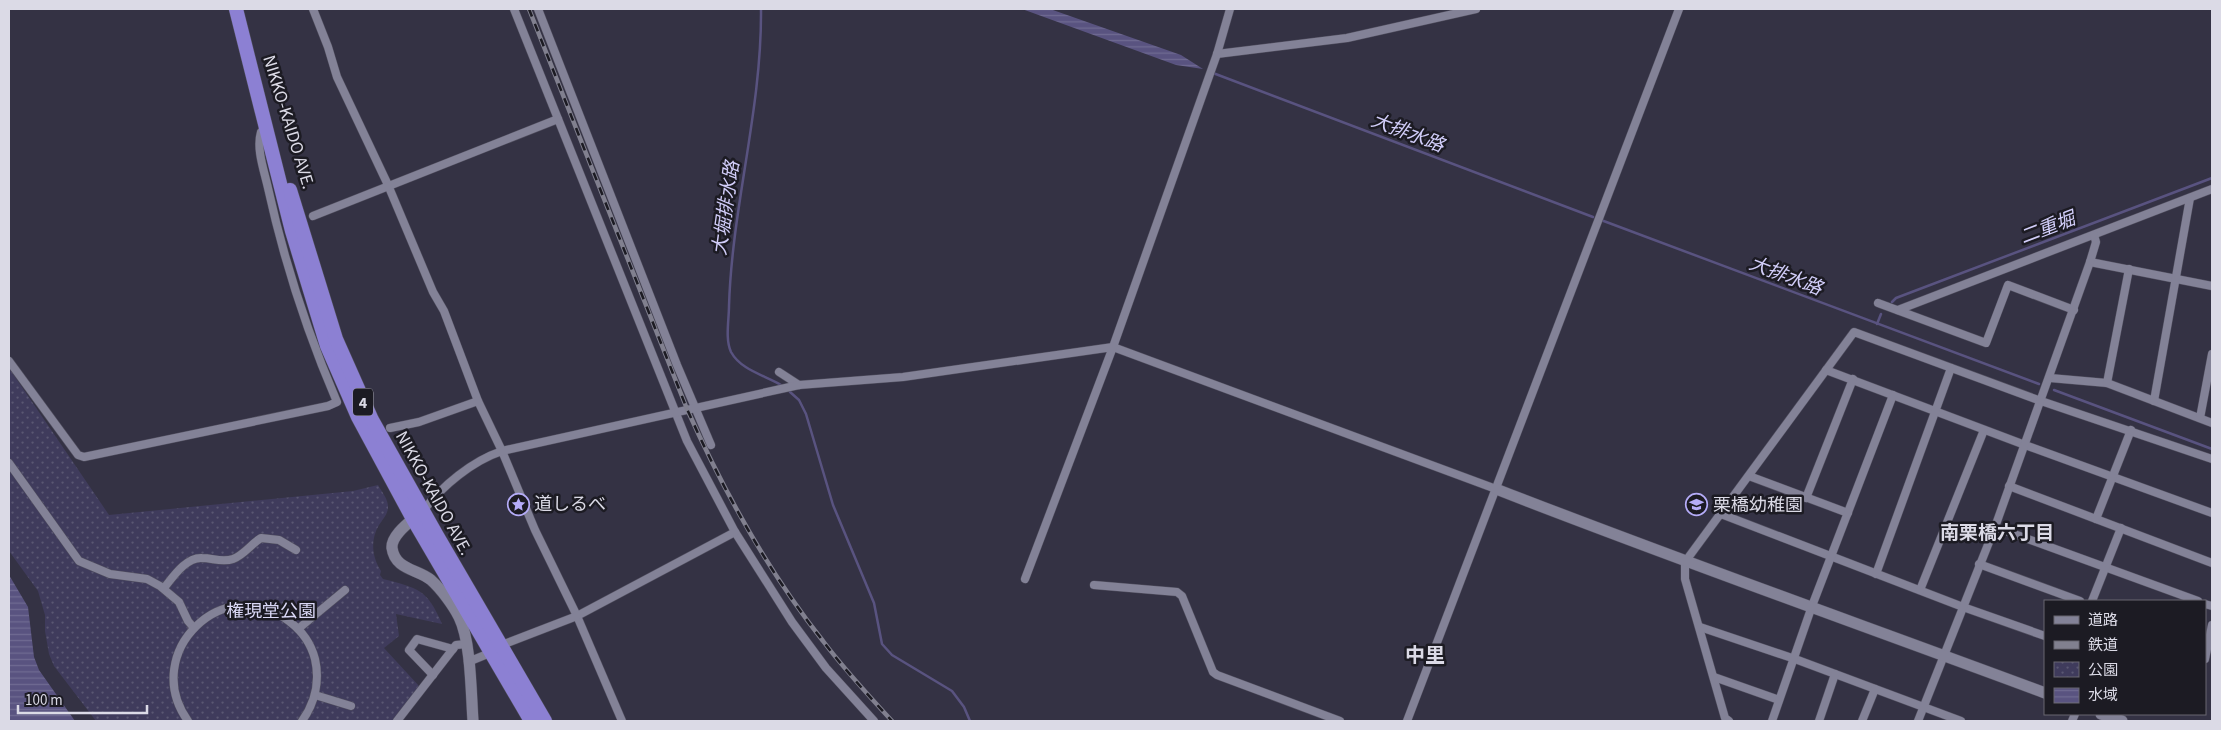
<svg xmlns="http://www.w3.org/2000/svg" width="2221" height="730" font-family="'Source Sans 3','Noto Sans JP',sans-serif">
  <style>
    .park { fill: url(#park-dots) }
    .water { fill: url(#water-rules) }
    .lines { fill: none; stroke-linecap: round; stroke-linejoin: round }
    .stream { stroke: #595380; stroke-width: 2.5 }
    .street-casing { stroke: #514f5f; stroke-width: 9 }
    .secondary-casing { stroke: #514f5f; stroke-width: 12 }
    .highway-casing { stroke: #514f5f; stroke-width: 15 }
    .street { stroke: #838297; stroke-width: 8 }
    .secondary { stroke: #838297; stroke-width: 11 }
    .highway { stroke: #8c80d3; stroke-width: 14 }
    .rail-casing { stroke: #81808f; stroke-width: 4.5 }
    .rail { stroke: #1c1b23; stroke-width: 2.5; stroke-dasharray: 8; stroke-linecap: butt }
    .labels { text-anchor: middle; stroke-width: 5; stroke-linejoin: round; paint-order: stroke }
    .shield { fill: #1c1b23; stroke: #a2a1ac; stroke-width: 1 }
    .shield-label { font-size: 16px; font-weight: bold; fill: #dbdae6 }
    .street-label { font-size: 18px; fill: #dbdae6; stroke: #1c1b23 }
    .poi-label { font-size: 18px; fill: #dbdae6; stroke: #1c1b23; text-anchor: start }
    .park-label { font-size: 18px; fill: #dad8f6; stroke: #1c1b23 }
    .water-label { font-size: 19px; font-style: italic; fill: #d2cefa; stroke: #1c1b23 }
    .neighbourhood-label { font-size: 19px; font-weight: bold; fill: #dbdae6; stroke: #1c1b23 }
    .quarter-label { font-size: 20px; font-weight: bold; fill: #dbdae6; stroke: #1c1b23 }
  </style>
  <defs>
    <pattern id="park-dots" width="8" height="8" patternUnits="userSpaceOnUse" patternTransform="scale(1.25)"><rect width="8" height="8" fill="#3f3b5c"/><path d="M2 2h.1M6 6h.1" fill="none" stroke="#5a5773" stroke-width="1.8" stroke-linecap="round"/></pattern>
    <pattern id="water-rules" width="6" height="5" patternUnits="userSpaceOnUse" patternTransform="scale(1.25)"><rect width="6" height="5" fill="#595380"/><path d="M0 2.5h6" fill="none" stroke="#706b92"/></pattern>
  </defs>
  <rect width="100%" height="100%" fill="#343244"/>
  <!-- park -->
  <path class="park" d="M 9,368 L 109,515 L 353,491 L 378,485 C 382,492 388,499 388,507 C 388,514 383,519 379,525 C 370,540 372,557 381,571 L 380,575 L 383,579 C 418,588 427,589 442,624 L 396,614 L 399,636 L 384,648 L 419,686 L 393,721 L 96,721 L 54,666 L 49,654 L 45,631 L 45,615 L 38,591 L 9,551 Z"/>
  <!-- water -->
  <g class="water">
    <path d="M 1022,9 L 1050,9 L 1181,55 L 1203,69 L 1176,65 Z"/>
    <path d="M 9,575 L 28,607 L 34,657 L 39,670 L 75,721 L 9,721 Z"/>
  </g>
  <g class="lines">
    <!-- stream -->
    <g class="stream">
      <path d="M 761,9 C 762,109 732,206 729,306 C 729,320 725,339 731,352 C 741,370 764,375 781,385"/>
      <path d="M 1213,73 L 1593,217"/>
      <path d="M 1601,220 L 2039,384"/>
      <path d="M 1892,302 L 1896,298 L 2212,178"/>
      <path d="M 1877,324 L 1881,314"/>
      <path d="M 2054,390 L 2212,449"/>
      <path d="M 790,392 L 799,400 L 806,414 L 833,505 L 874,603 L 882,644 L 892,655 L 952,691 L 964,707 L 970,721"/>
    </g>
    <defs>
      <g id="street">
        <path d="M 313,9 L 328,47 L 337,77 L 388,185 L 433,292 L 444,311 L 478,401 L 502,451 L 535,530 L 577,616 L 622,721"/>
        <path d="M 514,9 L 687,441 L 735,532 L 792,622 L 826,668 L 874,721"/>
        <path d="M 538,9 L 677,365 L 711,445"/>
        <path d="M 1217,54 L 1347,38 L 1476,9"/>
        <path d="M 313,216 L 558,119"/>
        <path d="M 2090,262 L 2212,286"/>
        <path d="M 1878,303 L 1986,343 L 2008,285 L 2074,310"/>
        <path d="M 1898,310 L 2212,189"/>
        <path d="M 9,361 L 78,455 L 84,457 L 328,406 L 337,402 C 307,332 284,261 268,188 C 264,170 256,149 261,132 L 267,126"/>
        <path d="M 1826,370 L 2025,445 L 2212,513"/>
        <path d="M 779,372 L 799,385"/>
        <path d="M 2050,378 L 2107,383 L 2212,423"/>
        <path d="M 2107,383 L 2129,269"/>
        <path d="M 2154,401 L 2190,198"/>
        <path d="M 2200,418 L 2212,354"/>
        <path d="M 390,428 L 419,422 L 478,401"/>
        <path d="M 9,463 L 79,561 L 110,574 L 147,579 L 160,586 L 179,602 L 188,621 L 194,628"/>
        <path d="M 1749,476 L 1848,513"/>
        <path d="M 2009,486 L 2212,563"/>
        <path d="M 1806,498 L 1853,379"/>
        <path d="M 423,511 C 442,486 472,461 502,451 L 799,385 L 903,377 L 1113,347 L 1496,489"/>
        <path d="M 1721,514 L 1963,607 L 2045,636"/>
        <path d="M 2096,519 L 2131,430"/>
        <path d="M 1995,527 L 2198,601"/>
        <path d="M 1979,564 L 2080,601"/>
        <path d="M 1876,574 L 1951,368"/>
        <path d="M 1025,579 L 1113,347 L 1217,54 L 1230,9"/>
        <path d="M 1094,585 L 1177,592 L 1182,596 L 1213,672 L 1217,675 L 1340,721"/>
        <path d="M 164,588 C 173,577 186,557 202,558 C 213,558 222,563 233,559 C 244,555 251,544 261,538 L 279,540 L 296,550"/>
        <path d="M 1920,590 L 1984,430"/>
        <path d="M 2092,601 L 2121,528"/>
        <path d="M 2205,604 L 2212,606"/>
        <path d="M 1700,627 L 1795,659 L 1961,721"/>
        <path d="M 298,629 L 345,590"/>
        <path d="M 507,643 L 577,616 L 735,532"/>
        <path d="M 2205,659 L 2212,625"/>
        <path d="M 468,662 L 485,655"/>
        <path d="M 433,675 L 409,650 L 417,639 L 453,649"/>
        <path d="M 1714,677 L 1779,700"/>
        <path d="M 315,695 L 351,706"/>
        <path d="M 188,721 C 139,653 225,569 290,622 C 302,631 311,644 315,659 C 320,681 315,703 302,721"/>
        <path d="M 397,721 L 456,645 L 467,644"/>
        <path d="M 1407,721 L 1679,9"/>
        <path d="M 1729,721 L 1725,718 L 1685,579 L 1685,562 L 1854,332 L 2041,401 L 2212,459"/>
        <path d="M 1772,721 L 1812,606 L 1893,395"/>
        <path d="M 1819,721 L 1835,674"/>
        <path d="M 1862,721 L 1875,689"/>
        <path d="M 1918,721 L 1995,527 L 2090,262 L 2096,242 L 2094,235"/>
        <path d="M 2072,721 L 2075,714"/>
      </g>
      <g id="secondary">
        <path d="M 1496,489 C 1678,560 1862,625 2045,693"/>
        <path d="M 419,514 C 410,522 391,535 392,548 C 395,570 418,569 431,580 C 441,589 453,605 459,617 C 471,641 471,693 473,721"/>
        <path d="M 2101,714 L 2122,721"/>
      </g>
      <g id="highway">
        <path d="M 236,9 L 292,231 L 327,346 L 358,417 L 413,519 L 531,721"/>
        <path d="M 290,190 L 336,339 L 372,420 L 436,534 L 545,721"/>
      </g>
    </defs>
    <!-- street casing -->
    <use href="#street" class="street-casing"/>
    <!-- secondary casing -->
    <use href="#secondary" class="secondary-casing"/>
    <!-- highway casing -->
    <use href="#highway" class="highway-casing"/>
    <!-- street -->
    <use href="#street" class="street"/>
    <!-- secondary -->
    <use href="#secondary" class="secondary"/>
    <!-- highway -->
    <use href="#highway" class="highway"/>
    <defs>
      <path id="rail" d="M 529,9 L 687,409 C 724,492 767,570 823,641 C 844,669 868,695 892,721"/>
    </defs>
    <!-- rail casing -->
    <use href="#rail" class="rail-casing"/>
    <!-- rail -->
    <use href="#rail" class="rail"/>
  </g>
  <!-- icons -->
  <defs>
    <symbol id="sight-ring" viewBox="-11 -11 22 22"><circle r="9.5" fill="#1c1b23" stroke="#b5acf8" stroke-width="1.5"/><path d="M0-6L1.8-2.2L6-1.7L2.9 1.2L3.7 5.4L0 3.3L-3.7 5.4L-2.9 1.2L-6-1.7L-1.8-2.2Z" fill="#b5acf8"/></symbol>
    <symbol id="school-ring" viewBox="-11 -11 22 22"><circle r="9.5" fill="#1c1b23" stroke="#b5acf8" stroke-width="1.5"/><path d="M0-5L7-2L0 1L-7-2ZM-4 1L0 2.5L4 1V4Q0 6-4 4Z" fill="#b5acf8"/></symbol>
  </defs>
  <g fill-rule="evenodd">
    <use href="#sight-ring" x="506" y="492" width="25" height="25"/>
    <use href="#school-ring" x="1684" y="492" width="25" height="25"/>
  </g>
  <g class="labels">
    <!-- shield labels -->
    <rect class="shield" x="353" y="388.5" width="20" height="27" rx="4"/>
    <g class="shield-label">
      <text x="363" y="408">4</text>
    </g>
    <!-- street labels -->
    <g class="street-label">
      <text transform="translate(289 122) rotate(73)" y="6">NIKKO-KAIDO AVE.</text>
      <text transform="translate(434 493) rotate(61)" y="6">NIKKO-KAIDO AVE.</text>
    </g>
    <!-- poi labels -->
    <g class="poi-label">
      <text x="534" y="510">道しるべ</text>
      <text x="1713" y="511">栗橋幼稚園</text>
    </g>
    <!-- park labels -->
    <g class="park-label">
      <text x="271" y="617">権現堂公園</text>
    </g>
    <!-- water labels -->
    <g class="water-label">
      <text transform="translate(1408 132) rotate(21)" y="7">大排水路</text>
      <text transform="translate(725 208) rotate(-82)" y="7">大堀排水路</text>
      <text transform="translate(2047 227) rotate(-21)" y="7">二重堀</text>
      <text transform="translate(1786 275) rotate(21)" y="7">大排水路</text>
    </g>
    <!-- neighbourhood labels -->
    <g class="neighbourhood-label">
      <text x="1997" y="539">南栗橋六丁目</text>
    </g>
    <!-- quarter labels -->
    <g class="quarter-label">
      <text x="1425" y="662">中里</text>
    </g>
  </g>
  <!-- border -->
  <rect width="2221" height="730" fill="none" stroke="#dbdae6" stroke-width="20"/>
  <!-- legend -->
  <rect x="2044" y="600" width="162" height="115" fill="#1c1b23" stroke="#686771"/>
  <rect x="2054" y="616" width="25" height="8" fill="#838297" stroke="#686771"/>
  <text x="2088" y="625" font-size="15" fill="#dbdae6">道路</text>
  <rect x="2054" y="641" width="25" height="8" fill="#81808f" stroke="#686771"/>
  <text x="2088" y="650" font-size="15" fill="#dbdae6">鉄道</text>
  <rect x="2054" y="662" width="25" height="15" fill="url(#park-dots)" stroke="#686771"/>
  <text x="2088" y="675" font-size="15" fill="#dbdae6">公園</text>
  <rect x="2054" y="688" width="25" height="15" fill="url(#water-rules)" stroke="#686771"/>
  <text x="2088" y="700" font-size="15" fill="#dbdae6">水域</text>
  <!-- scale -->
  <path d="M18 705v8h129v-8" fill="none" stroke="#dbdae6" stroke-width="2.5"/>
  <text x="25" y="705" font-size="15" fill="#dbdae6" stroke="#1c1b23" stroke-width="4" paint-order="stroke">100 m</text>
</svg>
